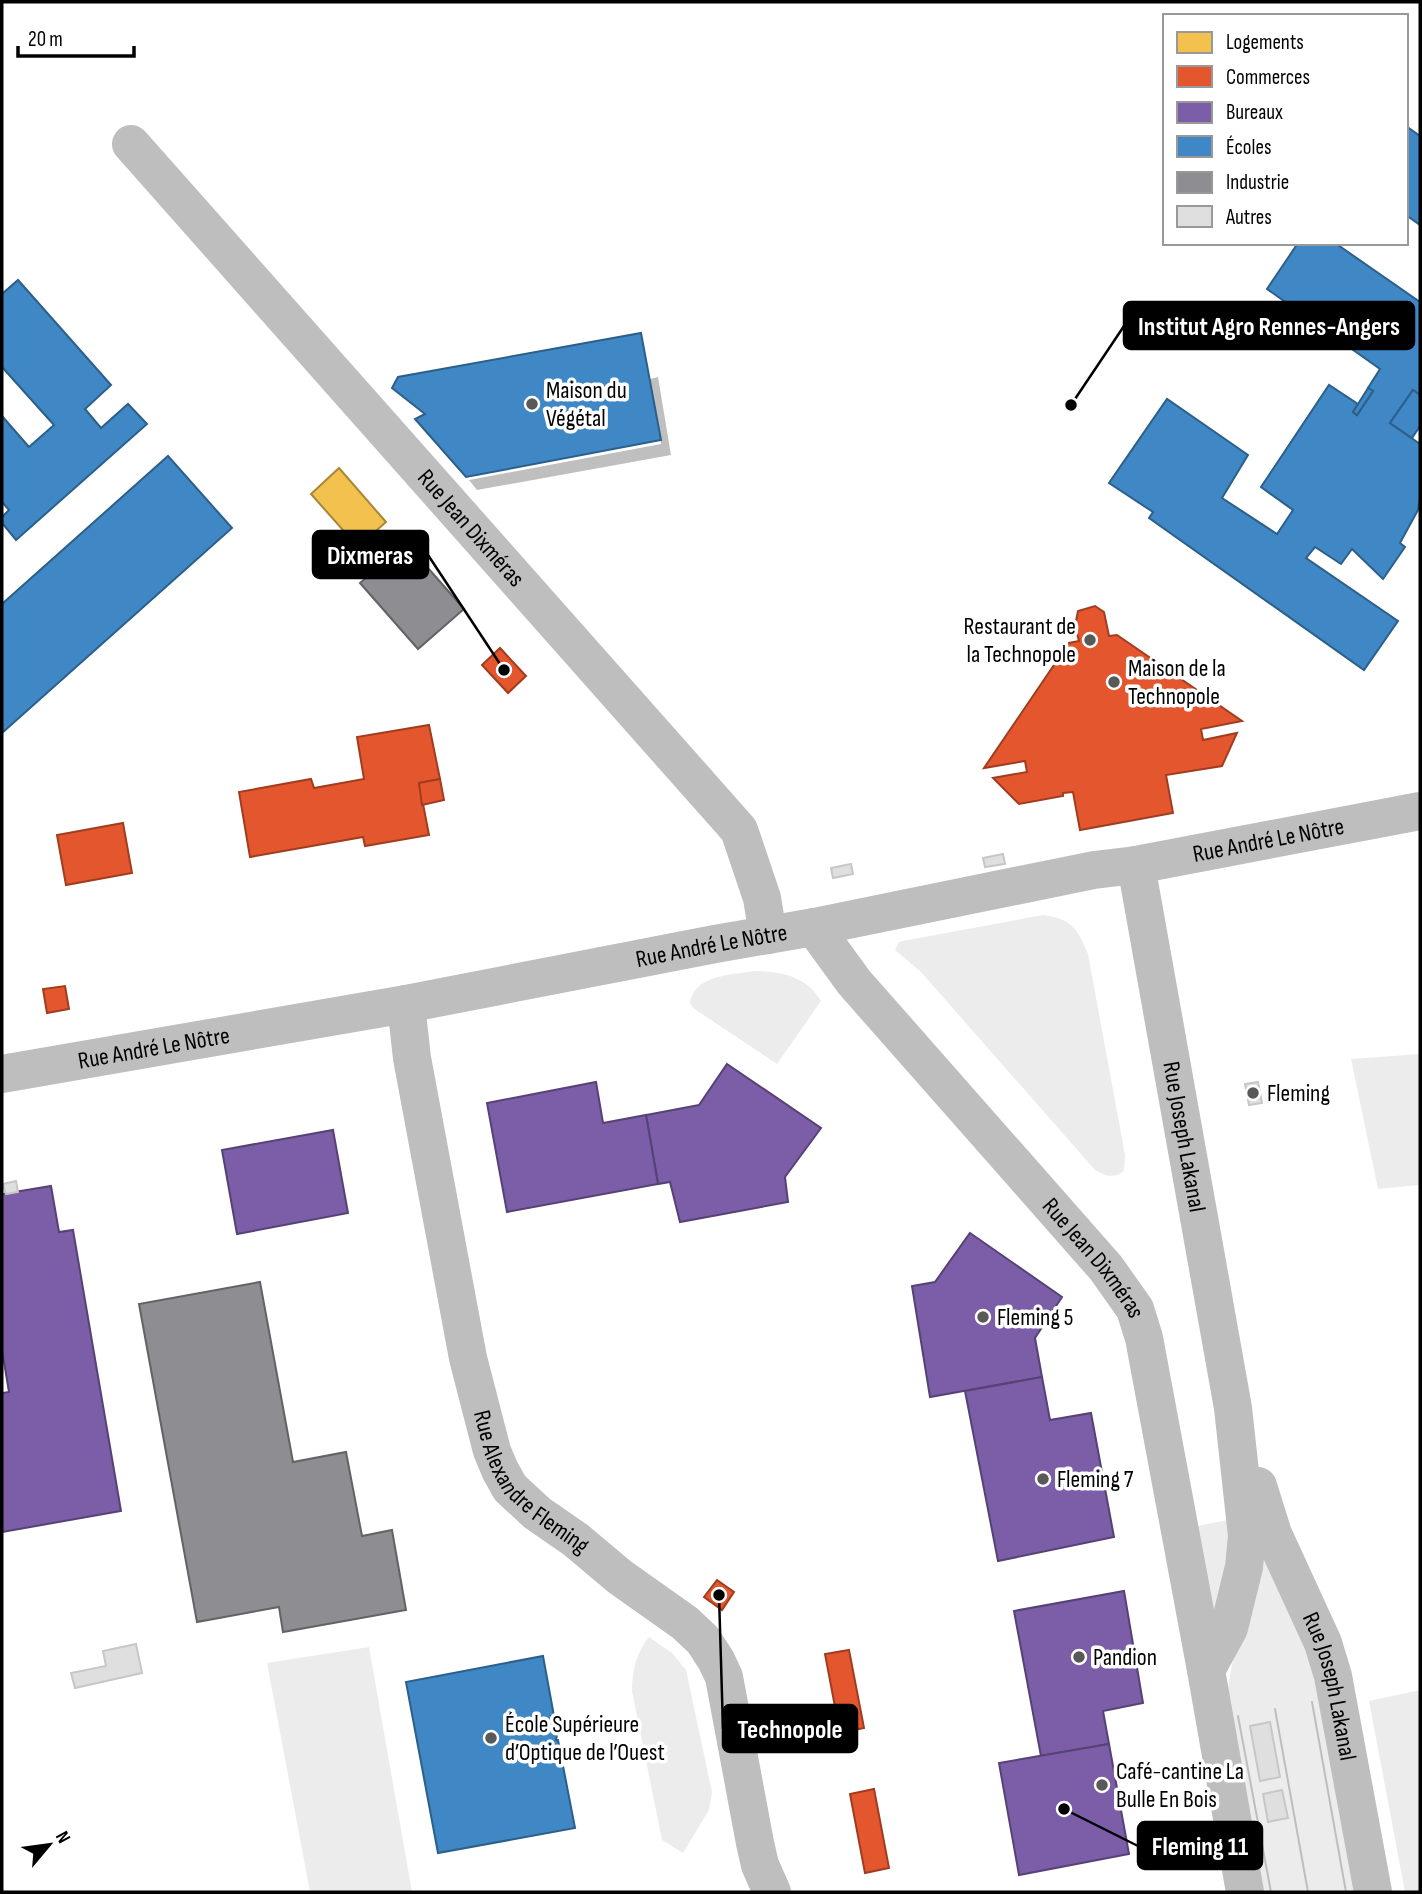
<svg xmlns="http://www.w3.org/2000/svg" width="1422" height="1894" font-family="'Sofia Sans Condensed',sans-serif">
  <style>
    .green { fill: #ececec }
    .water { fill: #bfbfbf }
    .homes { fill: #f2c14e; stroke: #a98737; stroke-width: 2 }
    .shops { fill: #e4572e; stroke: #a03d20; stroke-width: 2 }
    .offices { fill: #7b5ea7; stroke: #564275; stroke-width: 2 }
    .schools { fill: #3f88c5; stroke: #2c5f8a; stroke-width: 2 }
    .industry { fill: #8d8d92; stroke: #636366; stroke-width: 2 }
    .building { fill: #dfdfdf; stroke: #c7c7c7; stroke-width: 2 }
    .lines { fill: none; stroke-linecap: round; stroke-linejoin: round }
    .minor { stroke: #bebebe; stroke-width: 38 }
    .tram { stroke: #bebebe; stroke-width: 2 }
    .poi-dot { fill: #595959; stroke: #fff; stroke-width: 2.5 }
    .labels { text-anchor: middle; stroke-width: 7; stroke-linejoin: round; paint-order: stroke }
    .poi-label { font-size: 24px; fill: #000; stroke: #fff; text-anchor: start }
    .street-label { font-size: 24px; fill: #000; stroke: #fff }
    .leader { fill: none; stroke: #000; stroke-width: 2.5 }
    .callout-dot { fill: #000; stroke: #fff; stroke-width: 2.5 }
    .callout { fill: #000; stroke: #000; stroke-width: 2.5 }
    .callout-label { font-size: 26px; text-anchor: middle; font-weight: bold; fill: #fff }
  </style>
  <rect width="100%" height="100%" fill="#fff"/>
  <!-- green -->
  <g class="green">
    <path d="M 1043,915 C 1072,919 1077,928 1088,954 L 1125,1155 L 1124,1171 C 1113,1179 1106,1176 1095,1170 L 921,972 L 895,950 L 899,942 L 908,940 Z"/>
    <path d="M 754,971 C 780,971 807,976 821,1001 L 777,1064 L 693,1008 L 690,1003 C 694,975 731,975 754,971 Z"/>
    <path d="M 1420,1054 L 1420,1185 L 1378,1189 L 1351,1059 Z"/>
    <path d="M 1233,1519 L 1216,1623 L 1192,1527 Z"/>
    <path d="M 1259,1547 L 1309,1645 L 1356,1892 L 1262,1892 L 1227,1699 C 1232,1647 1251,1598 1259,1547 Z"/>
    <path d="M 649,1637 L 672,1653 L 686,1670 L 712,1792 L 709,1810 L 683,1853 L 662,1840 L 632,1691 C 632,1671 636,1653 649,1637 Z"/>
    <path d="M 369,1647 L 412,1892 L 310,1892 L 267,1663 Z"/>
    <path d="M 1420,1690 L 1420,1892 L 1405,1892 L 1369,1701 Z"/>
  </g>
  <!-- water -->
  <path class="water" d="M 658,377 L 671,455 L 477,490 L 469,480 L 661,444 L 650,379 Z"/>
  <!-- homes -->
  <path class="homes" d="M 339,468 L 386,522 L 358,547 L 311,494 Z"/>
  <!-- shops -->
  <g class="shops">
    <path d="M 1095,606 L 1104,612 L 1109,636 L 1117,635 L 1242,721 L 1201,729 L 1203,740 L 1237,733 L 1222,766 L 1166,775 L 1173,813 L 1080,830 L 1073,792 L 1063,793 L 1063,796 L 1019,804 L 993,778 L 1027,772 L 1025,761 L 984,768 L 1069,643 L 1079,641 L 1075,626 L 1078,611 Z"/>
    <path d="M 500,648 L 526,676 L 508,693 L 482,665 Z"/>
    <path d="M 429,725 L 440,779 L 419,783 L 429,835 L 365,846 L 363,837 L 250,857 L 239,792 L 311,779 L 314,788 L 364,779 L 357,737 Z"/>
    <path d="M 440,779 L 444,800 L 422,805 L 419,783 Z"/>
    <path d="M 123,823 L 132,873 L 66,885 L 57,835 Z"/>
    <path d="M 65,986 L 69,1009 L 47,1013 L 43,989 Z"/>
    <path d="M 717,1580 L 734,1592 L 722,1610 L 704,1597 Z"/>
    <path d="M 849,1650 L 864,1728 L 840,1733 L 825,1654 Z"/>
    <path d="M 874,1789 L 889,1868 L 865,1873 L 850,1794 Z"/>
  </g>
  <!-- offices -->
  <g class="offices">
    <path d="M 727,1064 L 821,1128 L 785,1177 L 788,1202 L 680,1222 L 670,1182 L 658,1184 L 646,1115 L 699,1105 Z"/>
    <path d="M 596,1082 L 603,1123 L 646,1115 L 658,1184 L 507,1212 L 487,1103 Z"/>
    <path d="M 333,1130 L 348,1213 L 237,1234 L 222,1150 Z"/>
    <path d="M 51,1186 L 59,1232 L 73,1230 L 121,1511 L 2,1532 L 2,1393 L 9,1392 L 2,1350 L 2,1194 Z"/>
    <path d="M 970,1233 L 1062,1297 L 1035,1338 L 1042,1377 L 930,1397 L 912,1286 L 935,1282 Z"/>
    <path d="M 1042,1377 L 1050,1420 L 1091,1413 L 1114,1537 L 998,1561 L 965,1391 Z"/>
    <path d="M 1124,1591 L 1143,1703 L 1103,1711 L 1109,1744 L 1041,1756 L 1014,1611 Z"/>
    <path d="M 1109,1744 L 1129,1854 L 1019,1875 L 999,1763 Z"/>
  </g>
  <!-- schools -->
  <g class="schools">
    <path d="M 1406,126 L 1420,136 L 1420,225 L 1406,215 Z"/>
    <path d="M 1298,243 L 1335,243 L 1420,302 L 1420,395 L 1413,390 L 1390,423 L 1420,444 L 1420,498 L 1418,510 L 1400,543 L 1405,547 L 1383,579 L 1352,549 L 1341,564 L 1315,547 L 1306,558 L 1398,621 L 1364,670 L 1149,518 L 1153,512 L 1109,483 L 1167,399 L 1248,455 L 1222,498 L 1277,534 L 1293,510 L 1261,487 L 1329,385 L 1358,404 L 1353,412 L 1357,415 L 1373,391 L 1368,388 L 1380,369 L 1267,289 Z"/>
    <path d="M 18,280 L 111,385 L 85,409 L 101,428 L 128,404 L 147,424 L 16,540 L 2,523 L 2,517 L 9,510 L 2,502 L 2,416 L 29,447 L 54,425 L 2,367 L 2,294 Z"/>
    <path d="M 641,333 L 661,440 L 466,477 L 415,419 L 425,414 L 392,388 L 398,377 Z"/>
    <path d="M 1368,388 L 1373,391 L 1357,415 L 1353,412 Z"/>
    <path d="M 1413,390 L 1420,395 L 1420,426 L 1412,438 L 1390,423 Z"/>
    <path d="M 168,456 L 232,528 L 2,733 L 2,604 Z"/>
    <path d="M 543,1656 L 554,1716 L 551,1716 L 558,1730 L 556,1740 L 558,1740 L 575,1828 L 438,1853 L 406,1682 Z"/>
  </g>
  <!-- industry -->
  <g class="industry">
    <path d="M 406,543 L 464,609 L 418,649 L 360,583 Z"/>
    <path d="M 260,1282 L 293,1462 L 346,1452 L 362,1536 L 392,1530 L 406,1610 L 283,1632 L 279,1607 L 197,1622 L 139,1304 Z"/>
  </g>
  <!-- building -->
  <g class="building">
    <path d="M 1003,854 L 1005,864 L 985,867 L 983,858 Z"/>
    <path d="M 851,864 L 853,874 L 833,878 L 831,868 Z"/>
    <path d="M 1258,1082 L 1262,1103 L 1249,1105 L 1245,1084 Z"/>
    <path d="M 16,1181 L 18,1192 L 6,1194 L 3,1184 Z"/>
    <path d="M 136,1644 L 142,1673 L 75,1688 L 71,1673 L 106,1666 L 103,1651 Z"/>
    <path d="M 1270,1722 L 1280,1777 L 1260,1781 L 1250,1726 Z"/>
    <path d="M 1282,1790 L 1288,1818 L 1268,1822 L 1263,1794 Z"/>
  </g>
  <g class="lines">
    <!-- minor -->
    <g class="minor">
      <path id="s1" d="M 131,144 L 739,830 L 762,898 L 768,935"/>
      <path id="s2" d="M 1136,865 L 1223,1352 L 1233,1408 L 1247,1536 L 1244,1567 L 1229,1628 L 1206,1670"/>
      <path id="s3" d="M 814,927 L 854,982 L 1106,1268 L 1135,1309 L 1144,1338 L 1206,1670 L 1245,1892"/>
      <path id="s4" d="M 406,1004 L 412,1058 L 468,1358 L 492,1451 L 500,1470 L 510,1488 L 537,1513 L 576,1540 L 620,1577 L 685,1623 L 703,1640 L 716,1660 L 724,1677 L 755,1843 L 760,1865 L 772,1892"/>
      <path id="s5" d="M 2,1074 L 406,1004 L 715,944 L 814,927 L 1094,870 L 1136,865 L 1420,811"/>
      <path id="s6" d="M 1258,1486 L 1273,1534 L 1323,1643 L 1333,1676 L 1373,1892"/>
    </g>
    <!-- tram -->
    <g class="tram">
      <path d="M 1312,1702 L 1346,1892"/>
      <path d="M 1275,1709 L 1308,1892"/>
      <path d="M 1238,1716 L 1271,1892"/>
    </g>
  </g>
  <!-- markers -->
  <g class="poi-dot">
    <circle cx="532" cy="404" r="7"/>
    <circle cx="1090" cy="640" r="7"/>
    <circle cx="1114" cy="682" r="7"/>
    <circle cx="1253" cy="1093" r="7"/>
    <circle cx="983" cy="1317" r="7"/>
    <circle cx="1043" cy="1479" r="7"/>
    <circle cx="1079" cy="1657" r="7"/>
    <circle cx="491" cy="1738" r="7"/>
    <circle cx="1102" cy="1785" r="7"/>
  </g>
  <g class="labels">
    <!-- poi labels -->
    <g class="poi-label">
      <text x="546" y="398">Maison du<tspan x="546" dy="28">Végétal</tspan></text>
      <text x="1076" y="634" text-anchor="end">Restaurant de<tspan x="1076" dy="28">la Technopole</tspan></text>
      <text x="1128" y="676">Maison de la<tspan x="1128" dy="28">Technopole</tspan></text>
      <text x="1267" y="1101">Fleming</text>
      <text x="997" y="1325">Fleming 5</text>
      <text x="1057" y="1487">Fleming 7</text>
      <text x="1093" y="1665">Pandion</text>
      <text x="505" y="1732">École Supérieure<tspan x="505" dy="28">d’Optique de l’Ouest</tspan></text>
      <text x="1116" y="1779">Café-cantine La<tspan x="1116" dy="28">Bulle En Bois</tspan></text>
    </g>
    <!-- street labels -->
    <g class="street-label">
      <text dy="8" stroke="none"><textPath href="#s1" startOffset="513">Rue Jean Dixméras</textPath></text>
      <text dy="8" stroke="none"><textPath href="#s5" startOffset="1288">Rue André Le Nôtre</textPath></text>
      <text dy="8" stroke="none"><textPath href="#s5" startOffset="721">Rue André Le Nôtre</textPath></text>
      <text dy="8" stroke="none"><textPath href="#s5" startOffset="154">Rue André Le Nôtre</textPath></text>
      <text dy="8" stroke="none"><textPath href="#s2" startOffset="276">Rue Joseph Lakanal</textPath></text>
      <text dy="8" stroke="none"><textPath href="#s3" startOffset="434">Rue Jean Dixméras</textPath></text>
      <text dy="8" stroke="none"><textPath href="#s4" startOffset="504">Rue Alexandre Fleming</textPath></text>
      <text dy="8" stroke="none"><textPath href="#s6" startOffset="214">Rue Joseph Lakanal</textPath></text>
    </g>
  </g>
  <!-- callouts -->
  <path class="leader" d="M1071 405L1124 326M504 670L428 555M719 1595L723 1729M1064 1809L1138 1846"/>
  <g class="callout-dot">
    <circle cx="1071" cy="405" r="7"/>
    <circle cx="504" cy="670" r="7"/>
    <circle cx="719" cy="1595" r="7"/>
    <circle cx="1064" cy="1809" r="7"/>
  </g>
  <g class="callout">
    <rect x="1124" y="302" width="290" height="47" rx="7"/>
    <rect x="313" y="531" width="115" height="47" rx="7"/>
    <rect x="723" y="1705" width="134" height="47" rx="7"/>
    <rect x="1138" y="1822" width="124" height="47" rx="7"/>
  </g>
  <g class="callout-label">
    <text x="1269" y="335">Institut Agro Rennes-Angers</text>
    <text x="370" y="564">Dixmeras</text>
    <text x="790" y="1738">Technopole</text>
    <text x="1200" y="1855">Fleming 11</text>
  </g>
  <!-- border -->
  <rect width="1422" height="1894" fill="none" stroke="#000000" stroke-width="7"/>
  <!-- legend -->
  <rect x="1163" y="14" width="245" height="231" fill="#ffffff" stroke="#999999" stroke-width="2"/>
  <rect x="1177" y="32" width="35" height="21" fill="#f2c14e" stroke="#999999" stroke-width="2"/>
  <text x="1226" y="49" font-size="21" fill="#000000">Logements</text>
  <rect x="1177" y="66" width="35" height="21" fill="#e4572e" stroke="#999999" stroke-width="2"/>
  <text x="1226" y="84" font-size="21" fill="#000000">Commerces</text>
  <rect x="1177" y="102" width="35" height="21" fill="#7b5ea7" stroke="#999999" stroke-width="2"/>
  <text x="1226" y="119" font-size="21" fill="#000000">Bureaux</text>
  <rect x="1177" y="136" width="35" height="21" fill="#3f88c5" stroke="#999999" stroke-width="2"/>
  <text x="1226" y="154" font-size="21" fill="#000000">Écoles</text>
  <rect x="1177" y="172" width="35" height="21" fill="#8d8d92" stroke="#999999" stroke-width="2"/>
  <text x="1226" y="189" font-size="21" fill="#000000">Industrie</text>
  <rect x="1177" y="206" width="35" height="21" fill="#dfdfdf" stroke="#999999" stroke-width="2"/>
  <text x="1226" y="224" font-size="21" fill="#000000">Autres</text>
  <!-- north arrow -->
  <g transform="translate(49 1845) rotate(61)" stroke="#ffffff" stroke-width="5" paint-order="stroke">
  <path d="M0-5L12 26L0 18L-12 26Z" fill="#000000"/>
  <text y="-10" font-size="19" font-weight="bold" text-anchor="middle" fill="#000000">N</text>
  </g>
  <!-- scale -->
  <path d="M18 46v10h116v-10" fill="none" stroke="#000000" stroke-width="3.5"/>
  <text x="28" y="46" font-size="21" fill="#000000" stroke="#ffffff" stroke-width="5" paint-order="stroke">20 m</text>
</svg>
